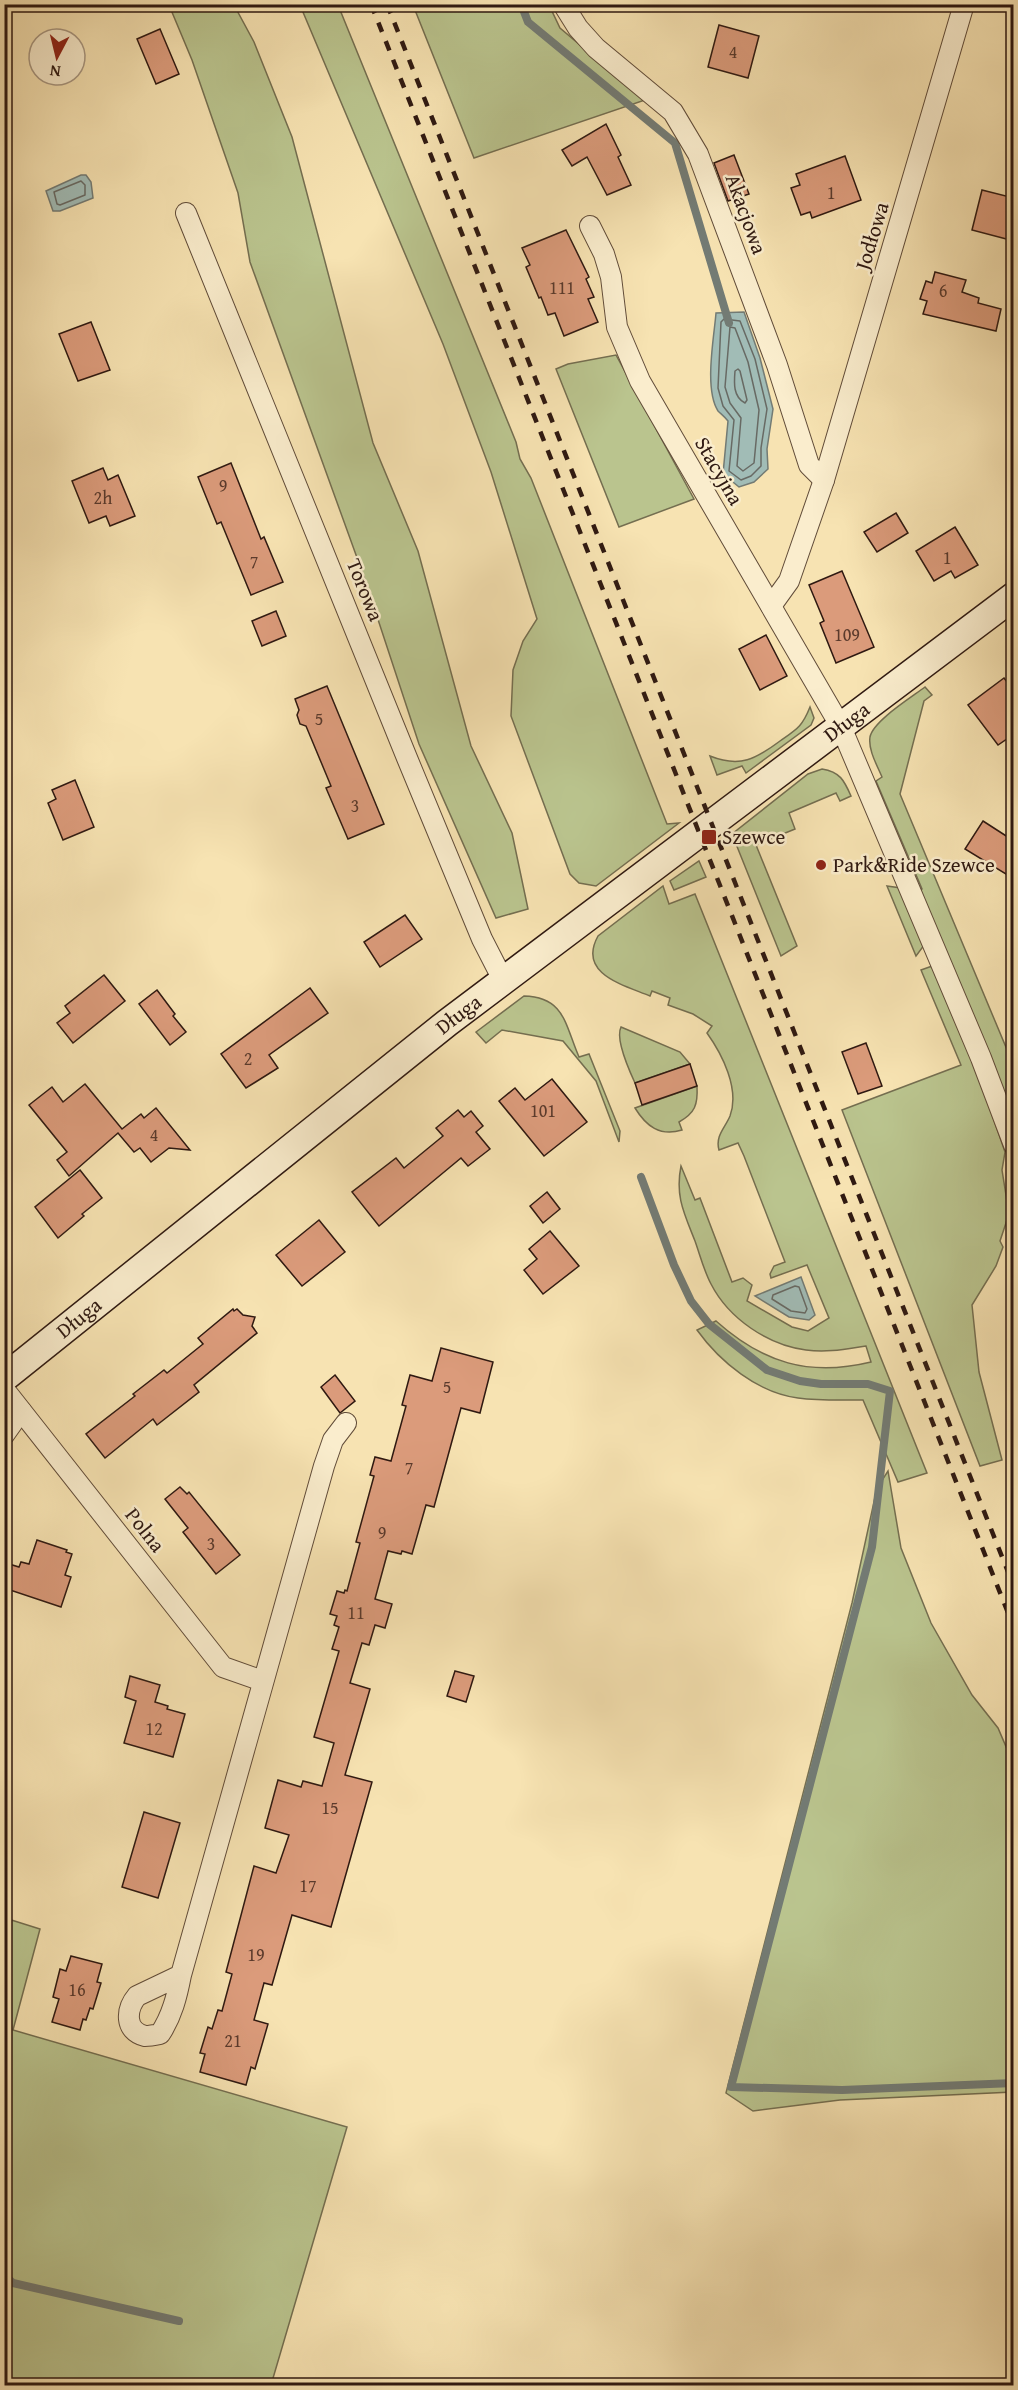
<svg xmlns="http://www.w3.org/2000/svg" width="1018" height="2390" font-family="'Gentium Book Plus',serif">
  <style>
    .green { fill: #bac48e; stroke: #746e50; stroke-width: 1.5 }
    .water { fill: #a1bcb6; stroke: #737b74; stroke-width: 1.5 }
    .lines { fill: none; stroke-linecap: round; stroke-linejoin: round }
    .shore { stroke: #686a64; stroke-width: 1.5 }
    .stream { stroke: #737b74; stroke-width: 8 }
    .building { fill: #db9b7b; stroke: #2f1911; stroke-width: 1.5 }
    .street-casing { stroke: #614c39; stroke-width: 22 }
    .secondary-casing { stroke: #2f1911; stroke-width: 30 }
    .street { stroke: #faedcd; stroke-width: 20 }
    .secondary { stroke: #faedcd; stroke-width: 27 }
    .rail { stroke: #2f1911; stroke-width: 4.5; stroke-dasharray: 10 10; stroke-linecap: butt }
    .poi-dot { fill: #8f2418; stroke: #faedcd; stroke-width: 2 }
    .labels { text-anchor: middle; stroke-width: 5; stroke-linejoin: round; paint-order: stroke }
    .number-label { font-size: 18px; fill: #5a3a2c }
    .street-label { font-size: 21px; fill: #2f1911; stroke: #faedcd }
    .poi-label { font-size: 21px; fill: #2f1911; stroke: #faedcd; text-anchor: start }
  </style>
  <rect width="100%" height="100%" fill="#f7e3b2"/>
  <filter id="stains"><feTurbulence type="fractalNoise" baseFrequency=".00333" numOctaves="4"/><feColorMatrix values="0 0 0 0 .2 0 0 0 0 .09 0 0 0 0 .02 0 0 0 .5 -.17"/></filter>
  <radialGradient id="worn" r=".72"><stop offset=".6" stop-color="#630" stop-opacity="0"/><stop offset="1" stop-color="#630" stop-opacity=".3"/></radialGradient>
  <!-- green -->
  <g class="green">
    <path d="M 169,5 L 234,5 L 254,42 L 292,137 L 373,443 L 418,551 L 471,746 L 512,833 L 528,909 L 496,918 L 419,744 L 364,577 L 250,262 L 238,193 L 192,60 Z"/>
    <path d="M 300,5 L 338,5 L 516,442 L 520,459 L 531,478 L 667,824 L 679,823 L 596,886 L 579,883 L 570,874 L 511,716 L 513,670 L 523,641 L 537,619 L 491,472 L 443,344 Z"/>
    <path d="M 413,5 L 549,5 L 560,28 L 645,100 L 474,158 Z"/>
    <path d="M 616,355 L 694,499 L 619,527 L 556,369 L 568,364 Z"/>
    <path d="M 925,687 L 932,695 L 924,701 L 900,794 L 1013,1064 L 1013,1121 L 920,890 L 922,889 L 876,781 L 882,777 C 877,765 868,750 870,737 C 873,721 912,697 925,687 Z"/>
    <path d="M 810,707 L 814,718 L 811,725 L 746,773 L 742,766 L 717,775 L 710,756 C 740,768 756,759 780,741 C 797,729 802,727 810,707 Z"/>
    <path d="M 822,769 C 840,772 844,780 851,796 L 840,801 L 836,793 L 789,813 L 795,829 L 756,845 L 797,946 L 781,956 L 732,834 L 808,774 Z"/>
    <path d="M 699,861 L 706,877 L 674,890 L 670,881 Z"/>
    <path d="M 663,886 L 669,904 L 695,894 L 927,1473 L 898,1482 L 863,1400 C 842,1400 820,1401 798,1398 C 758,1393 720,1362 697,1330 L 716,1321 C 763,1363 809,1377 871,1362 L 866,1346 C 846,1349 827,1353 806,1350 C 768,1345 729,1319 711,1284 C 704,1271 700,1255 695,1241 C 684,1213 675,1196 681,1166 L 695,1200 L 700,1198 L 732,1282 L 743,1278 L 752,1285 L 747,1301 L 792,1327 L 808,1331 L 829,1318 L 807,1265 L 771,1278 L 770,1274 L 774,1266 L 785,1262 L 744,1156 L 738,1143 L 719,1150 C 715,1136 725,1128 730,1116 C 740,1089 722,1054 707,1033 L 712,1026 L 693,1014 L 668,1005 L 670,998 L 652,991 L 650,996 C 624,985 577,974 598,936 Z"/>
    <path d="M 887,886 L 901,888 L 925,944 L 916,956 Z"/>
    <path d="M 935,965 L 969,1048 L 1005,1152 L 1002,1170 L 1009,1214 L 1000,1241 L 1003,1247 L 996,1266 L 972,1305 L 979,1372 L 1002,1460 L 980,1466 L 842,1110 L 961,1065 L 921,970 Z"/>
    <path d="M 524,996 C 565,997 565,1025 579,1057 L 589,1054 L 620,1131 L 619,1142 L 596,1081 L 563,1041 L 502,1030 L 486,1043 L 476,1032 Z"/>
    <path d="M 621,1027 L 680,1052 L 690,1064 L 635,1083 C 629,1070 615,1039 621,1027 Z"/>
    <path d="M 697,1086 C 698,1105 695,1113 679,1122 L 682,1130 C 660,1137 646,1126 635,1108 Z"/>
    <path d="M 888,1471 L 901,1548 L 931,1623 L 972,1695 L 998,1728 L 1013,1763 L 1013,2092 L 840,2100 L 753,2111 L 726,2093 L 852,1603 L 877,1488 Z"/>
    <path d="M 5,1918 L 40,1929 L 13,2030 L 347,2127 L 271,2385 L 5,2385 Z"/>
  </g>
  <!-- water -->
  <g class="water">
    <path d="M 81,175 L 86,175 L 91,182 L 93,198 L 60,211 L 53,211 L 46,191 Z"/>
    <path d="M 744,312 L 760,358 L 773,409 L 767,449 L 768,469 L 754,482 L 739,487 L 723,474 L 728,421 C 725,417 721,414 718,411 C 704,389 714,338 716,313 Z"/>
    <path d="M 801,1277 L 815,1315 L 809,1320 L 789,1317 L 755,1296 Z"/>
  </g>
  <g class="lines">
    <!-- shore -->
    <g class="shore">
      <path d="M 81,181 L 85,185 L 85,195 L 60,205 L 57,204 L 54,192 Z"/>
      <path d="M 724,319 L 740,321 L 755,359 L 767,409 L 761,448 L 761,466 L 751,476 L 741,480 L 729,471 L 734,420 L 723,406 L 718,388 L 721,322 Z"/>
      <path d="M 730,327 L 735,328 L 748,362 L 759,410 L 754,463 L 743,471 L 737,466 L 741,418 L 730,403 L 725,387 Z"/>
      <path d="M 738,369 L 740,371 L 747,400 L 745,403 C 733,397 734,383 735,371 Z"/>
      <path d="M 795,1286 L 799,1287 L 807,1309 L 805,1313 L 791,1311 L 772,1299 L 773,1295 Z"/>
    </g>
    <!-- stream -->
    <g class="stream">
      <path d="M 521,4 L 528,22 L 675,143 L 729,323"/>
      <path d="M 641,1177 L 674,1265 L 691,1301 L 709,1324 L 767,1370 L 800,1381 L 821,1384 L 868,1384 L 890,1391 L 872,1547 L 731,2087 L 842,2090 L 1014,2083"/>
      <path d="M 4,2275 L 13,2283 L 179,2321"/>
    </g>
  </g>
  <!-- building -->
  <g class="building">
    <path d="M 719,25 L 759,36 L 748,78 L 708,67 Z"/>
    <path d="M 160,29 L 179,74 L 156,84 L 137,39 Z"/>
    <path d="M 606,124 L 621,155 L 618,157 L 631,185 L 607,195 L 587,157 L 572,166 L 562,150 Z"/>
    <path d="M 734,155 L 749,194 L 728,201 L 714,163 Z"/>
    <path d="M 845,156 L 861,200 L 812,218 L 810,212 L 801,215 L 791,188 L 800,185 L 796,174 Z"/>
    <path d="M 982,190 L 1014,198 L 1014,241 L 972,230 Z"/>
    <path d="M 566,230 L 589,277 L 586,279 L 594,297 L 588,299 L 598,322 L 564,336 L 555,313 L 548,315 L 541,297 L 539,298 L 526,267 L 530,265 L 522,248 Z"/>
    <path d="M 935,272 L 966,280 L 962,292 L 979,298 L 978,303 L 1001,309 L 996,331 L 923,314 L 927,301 L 920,299 L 926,281 L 932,283 Z"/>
    <path d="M 91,322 L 110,370 L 78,381 L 59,334 Z"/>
    <path d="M 231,463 L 261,539 L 264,537 L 283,582 L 251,595 L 221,522 L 217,524 L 198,477 Z"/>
    <path d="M 103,468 L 108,480 L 118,475 L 135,516 L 110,526 L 106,516 L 89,523 L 72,481 Z"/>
    <path d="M 896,513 L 908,533 L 877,552 L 864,532 Z"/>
    <path d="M 955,527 L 978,565 L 955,578 L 951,571 L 934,581 L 916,551 Z"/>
    <path d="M 842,571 L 874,647 L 836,663 L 820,623 L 824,621 L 809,585 Z"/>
    <path d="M 276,611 L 286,636 L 262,646 L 252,621 Z"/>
    <path d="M 766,635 L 787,676 L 760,690 L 739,649 Z"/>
    <path d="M 1004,678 L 1014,691 L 1014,734 L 998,745 L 968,705 Z"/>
    <path d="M 327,686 L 384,824 L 348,839 L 326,788 L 331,786 L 306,726 L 300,724 L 297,715 L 299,710 L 295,699 Z"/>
    <path d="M 75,780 L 94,827 L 63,840 L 48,803 L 56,799 L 52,790 Z"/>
    <path d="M 983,821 L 1014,841 L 1014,879 L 965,849 Z"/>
    <path d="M 405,915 L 422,939 L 380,967 L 364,942 Z"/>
    <path d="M 104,975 L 125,1001 L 73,1043 L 57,1023 L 70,1013 L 65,1006 Z"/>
    <path d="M 310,988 L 328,1013 L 269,1055 L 278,1068 L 246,1088 L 221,1054 Z"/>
    <path d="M 157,990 L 175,1014 L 173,1016 L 186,1032 L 170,1045 L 139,1004 Z"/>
    <path d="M 866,1043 L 882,1086 L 858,1094 L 842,1052 Z"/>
    <path d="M 690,1064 L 697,1086 L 642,1105 L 635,1083 Z"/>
    <path d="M 552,1079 L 587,1122 L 544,1156 L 499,1101 L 515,1088 L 525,1100 Z"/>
    <path d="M 85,1084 L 122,1129 L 141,1114 L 144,1118 L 156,1108 L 190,1150 L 169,1148 L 151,1162 L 140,1148 L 134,1152 L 118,1133 L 69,1176 L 57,1160 L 67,1152 L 29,1105 L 52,1087 L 63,1102 Z"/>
    <path d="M 458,1110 L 464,1117 L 471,1111 L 483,1126 L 476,1132 L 490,1149 L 468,1166 L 461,1158 L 379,1226 L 352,1192 L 396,1158 L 404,1168 L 443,1136 L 436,1128 Z"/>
    <path d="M 80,1170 L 102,1198 L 82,1214 L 84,1216 L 58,1238 L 35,1207 Z"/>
    <path d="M 547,1192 L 560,1209 L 543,1223 L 530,1206 Z"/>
    <path d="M 319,1220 L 345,1252 L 302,1286 L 276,1255 Z"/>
    <path d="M 550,1231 L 579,1266 L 543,1294 L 524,1270 L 537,1259 L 529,1249 Z"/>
    <path d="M 233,1309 L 234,1311 L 237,1309 L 243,1315 L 255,1317 L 252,1326 L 257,1333 L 194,1385 L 199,1392 L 157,1425 L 153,1419 L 105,1458 L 86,1434 L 135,1396 L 133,1394 L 164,1370 L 167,1373 L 203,1344 L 198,1338 Z"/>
    <path d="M 441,1348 L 493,1362 L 480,1413 L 461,1408 L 434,1507 L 426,1505 L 412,1554 L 402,1551 L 401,1554 L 388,1551 L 375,1599 L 392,1604 L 385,1628 L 375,1625 L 369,1645 L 362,1643 L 350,1683 L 370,1689 L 345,1775 L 372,1782 L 331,1927 L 292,1915 L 272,1985 L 264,1983 L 254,2020 L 268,2024 L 255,2069 L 251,2067 L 246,2085 L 200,2072 L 205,2054 L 200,2053 L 208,2027 L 212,2029 L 218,2010 L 222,2011 L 232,1974 L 226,1972 L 254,1866 L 276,1873 L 289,1835 L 265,1828 L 278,1780 L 301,1787 L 303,1781 L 322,1786 L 334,1743 L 314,1737 L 339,1651 L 332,1649 L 339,1627 L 334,1625 L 337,1616 L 330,1614 L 337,1591 L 344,1593 L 345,1590 L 347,1591 L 360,1543 L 356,1542 L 374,1476 L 370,1475 L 375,1457 L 391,1461 L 406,1406 L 402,1405 L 410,1375 L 432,1381 Z"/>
    <path d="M 335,1375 L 355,1401 L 340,1413 L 321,1387 Z"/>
    <path d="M 180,1487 L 187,1494 L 189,1492 L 240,1555 L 216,1574 L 183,1532 L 188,1528 L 165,1499 Z"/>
    <path d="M 37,1540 L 67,1550 L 66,1552 L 72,1554 L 65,1575 L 71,1577 L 61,1607 L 4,1588 L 4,1576 L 9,1564 L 19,1567 L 21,1562 L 29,1564 Z"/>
    <path d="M 455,1671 L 474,1676 L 466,1702 L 447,1696 Z"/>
    <path d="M 130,1676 L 160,1685 L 155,1702 L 168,1706 L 167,1709 L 185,1714 L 173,1757 L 124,1743 L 136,1701 L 125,1697 Z"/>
    <path d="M 144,1812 L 180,1823 L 158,1898 L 122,1887 Z"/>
    <path d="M 71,1956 L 102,1964 L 97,1982 L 101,1983 L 93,2009 L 90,2008 L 86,2020 L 83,2019 L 80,2030 L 52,2022 L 59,1999 L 53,1997 L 60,1969 L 66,1971 Z"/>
  </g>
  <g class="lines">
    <defs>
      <g id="street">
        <path d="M 563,4 L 578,28 L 596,48 L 673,112 L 698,154 L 777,365 L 809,465 L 824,480"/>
        <path d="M 186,213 L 407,758 L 482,939 L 504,982"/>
        <path d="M 590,226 L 604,254 L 611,277 L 617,327 L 640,381 L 841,727 L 981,1058 L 1014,1145"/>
        <path d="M 771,606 L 789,581 L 824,480 L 964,4"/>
        <path d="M 4,1389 L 223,1667 L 263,1681"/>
        <path d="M 4,1435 L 21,1411"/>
        <path d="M 181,1975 C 177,1996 172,2016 160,2034 C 155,2035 149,2036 145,2036 C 124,2031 126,2009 137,1996 L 181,1975 L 324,1466 L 333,1440 L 346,1423"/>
      </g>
      <g id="secondary">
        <path id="s1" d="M 4,1378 L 447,1023 L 1014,596"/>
      </g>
    </defs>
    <!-- street casing -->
    <use href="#street" class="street-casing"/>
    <!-- secondary casing -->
    <use href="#secondary" class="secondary-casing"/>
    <!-- street -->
    <use href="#street" class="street"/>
    <!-- secondary -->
    <use href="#secondary" class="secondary"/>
    <!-- rail -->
    <g class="rail">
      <path d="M 371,4 L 1014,1628"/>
      <path d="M 387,4 L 1014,1587"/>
    </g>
  </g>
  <!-- markers -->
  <g class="poi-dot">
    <rect x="701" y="829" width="16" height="16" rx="3"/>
    <circle cx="821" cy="865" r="6"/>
  </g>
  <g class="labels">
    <!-- number labels -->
    <g class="number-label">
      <text x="733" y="58">4</text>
      <text x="831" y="199">1</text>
      <text x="562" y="294">111</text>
      <text x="943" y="297">6</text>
      <text x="223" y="492">9</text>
      <text x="103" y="504">2h</text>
      <text x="947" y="564">1</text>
      <text x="254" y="568">7</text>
      <text x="847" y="641">109</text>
      <text x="319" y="725">5</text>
      <text x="355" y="812">3</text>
      <text x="248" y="1065">2</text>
      <text x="543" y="1117">101</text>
      <text x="154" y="1141">4</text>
      <text x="447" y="1393">5</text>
      <text x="409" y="1474">7</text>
      <text x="382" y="1539">9</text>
      <text x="211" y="1550">3</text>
      <text x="356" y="1619">11</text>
      <text x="154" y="1735">12</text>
      <text x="330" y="1814">15</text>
      <text x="308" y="1892">17</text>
      <text x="256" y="1961">19</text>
      <text x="77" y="1996">16</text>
      <text x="233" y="2047">21</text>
    </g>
    <!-- street labels -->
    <g class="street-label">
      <text transform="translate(746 214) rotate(70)" y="7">Akacjowa</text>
      <text transform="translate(872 236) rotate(-73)" y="7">Jodłowa</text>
      <text transform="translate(719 471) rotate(60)" y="7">Stacyjna</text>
      <text transform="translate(365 590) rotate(68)" y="7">Torowa</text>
      <text dy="7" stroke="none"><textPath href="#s1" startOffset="1068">Długa</textPath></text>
      <text dy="7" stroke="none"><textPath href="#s1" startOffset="582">Długa</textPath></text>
      <text dy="7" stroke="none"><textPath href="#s1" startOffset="96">Długa</textPath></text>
      <text transform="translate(145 1530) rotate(52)" y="7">Polna</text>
    </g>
    <!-- poi labels -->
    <g class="poi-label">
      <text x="722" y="844">Szewce</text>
      <text x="833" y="872">Park&amp;Ride Szewce</text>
    </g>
  </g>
  <!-- margin -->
  <rect width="1018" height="2390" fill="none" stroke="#f7e3b2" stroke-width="24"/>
  <rect x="6" y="6" width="1006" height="2378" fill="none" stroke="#2f1911" stroke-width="3"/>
  <rect x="12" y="12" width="994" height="2366" fill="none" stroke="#2f1911" stroke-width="1.5"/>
  <!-- north arrow -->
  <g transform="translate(57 57) rotate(187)"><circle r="28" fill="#faedcd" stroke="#a99882" stroke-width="1.5"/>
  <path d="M0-4.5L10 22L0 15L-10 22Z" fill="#8f2418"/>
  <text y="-9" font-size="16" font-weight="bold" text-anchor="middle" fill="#2f1911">N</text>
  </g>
  <rect width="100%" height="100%" filter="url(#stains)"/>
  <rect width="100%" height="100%" fill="url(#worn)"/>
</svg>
